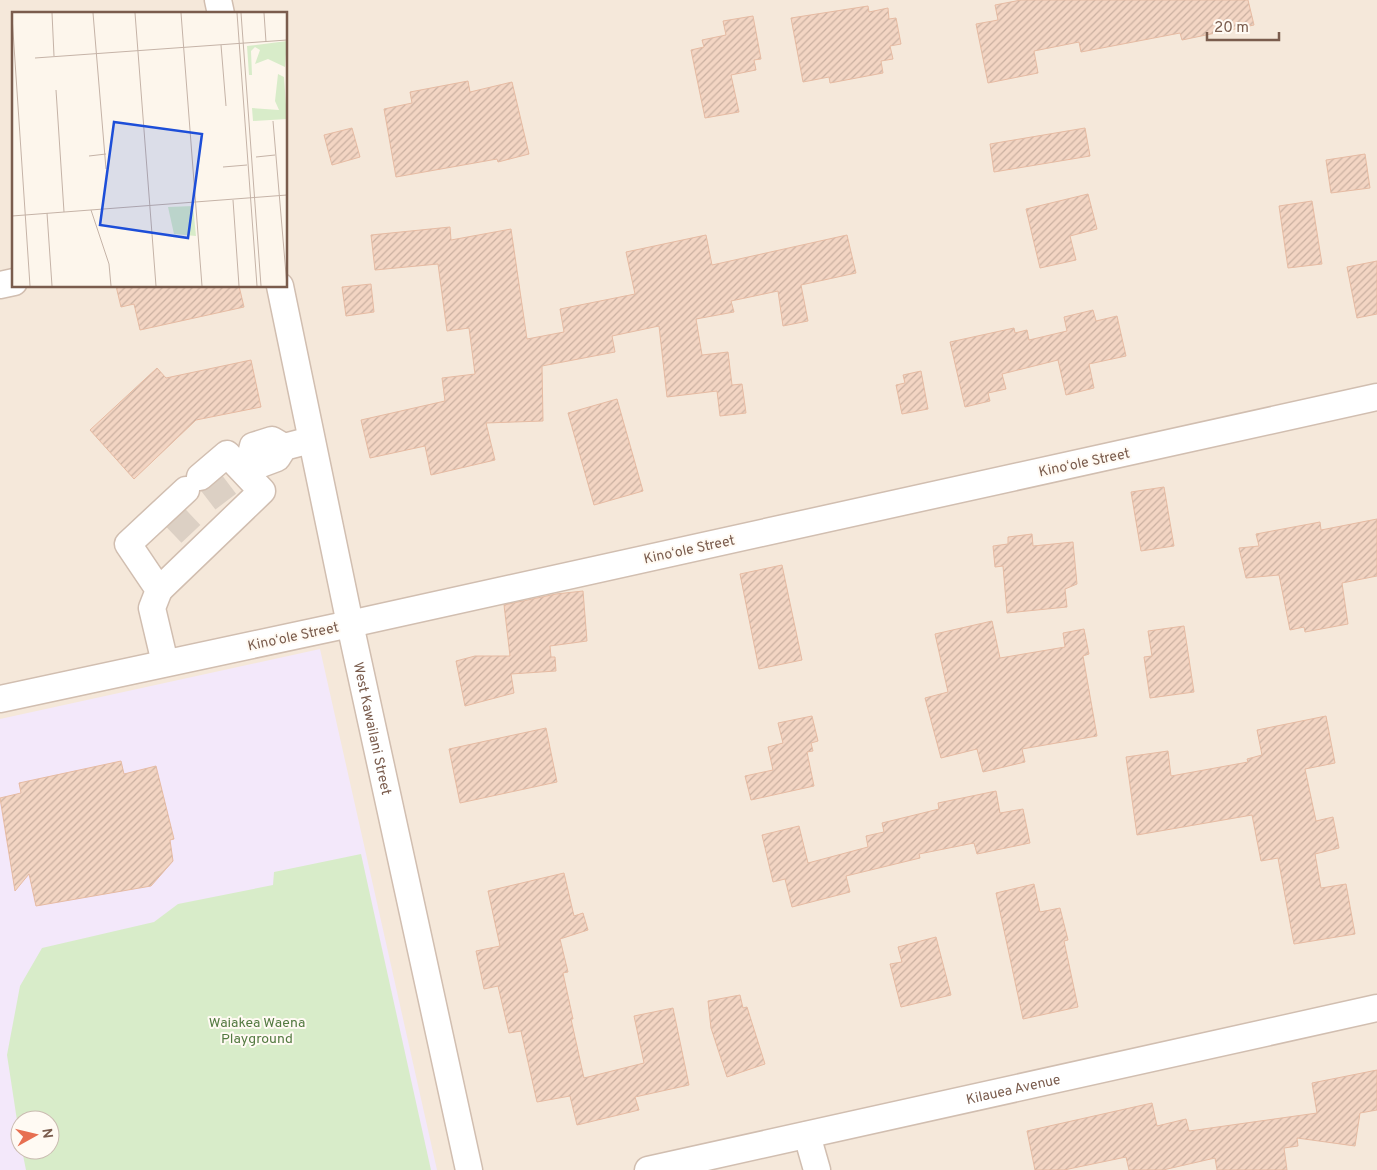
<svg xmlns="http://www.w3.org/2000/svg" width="1377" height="1170" font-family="Overpass,sans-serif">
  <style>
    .residential { fill: #f5e8da; fill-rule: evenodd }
    .education { fill: #f3e8fa; fill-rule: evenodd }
    .park { fill: #d8ecc9 }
    .building { fill: url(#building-hatch); stroke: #e6bba3 }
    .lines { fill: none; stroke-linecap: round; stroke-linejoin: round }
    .minor-tunnel { stroke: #dcd0c4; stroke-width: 26; stroke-dasharray: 26 13; stroke-linecap: butt }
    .minor-casing { stroke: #d1beb0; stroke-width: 29 }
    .minor { stroke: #fff; stroke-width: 26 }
    .labels { text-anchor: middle; stroke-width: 4; stroke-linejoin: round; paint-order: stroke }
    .street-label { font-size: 14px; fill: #7a5c4d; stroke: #fffaf3 }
    .park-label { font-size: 14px; fill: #537a41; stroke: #fffaf3 }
    .inset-road { fill: none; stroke: #c5b3a7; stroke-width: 1 }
    .view { fill: #1d4ed8; fill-opacity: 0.15; stroke: #1d4ed8; stroke-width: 2.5 }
    .inset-edge { fill: none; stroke: #7a5c4d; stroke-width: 2.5 }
  </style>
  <defs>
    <pattern id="building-hatch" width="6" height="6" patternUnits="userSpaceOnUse" patternTransform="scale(1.25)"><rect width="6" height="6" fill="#f3d5c3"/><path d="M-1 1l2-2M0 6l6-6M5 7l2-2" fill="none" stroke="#cab0a1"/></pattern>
  </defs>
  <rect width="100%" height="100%" fill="#fdf6ec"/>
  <!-- residential -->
  <path class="residential" d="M 0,0 L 1377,0 L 1377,1170 L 0,1170 ZM 14,14 L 286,14 L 286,286 L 14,286 ZM 20,1120 L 50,1120 L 50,1150 L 20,1150 Z"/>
  <!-- education -->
  <path class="education" d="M 320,649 L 437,1170 L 0,1170 L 0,719 ZM 20,1120 L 50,1120 L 50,1150 L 20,1150 Z"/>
  <!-- park -->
  <path class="park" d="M 361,854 L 431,1170 L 26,1170 L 22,1150 L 50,1150 L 50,1120 L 20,1120 L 20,1140 L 7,1055 L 20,986 L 42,948 L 154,922 L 178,904 L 273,885 L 274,872 Z"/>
  <!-- building -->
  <g class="building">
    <path d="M 1021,0 L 1248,0 L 1254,25 L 1182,40 L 1180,33 L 1081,52 L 1079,42 L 1034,51 L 1038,73 L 988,83 L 976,24 L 998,20 L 995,5 Z"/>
    <path d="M 868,6 L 869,12 L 888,8 L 889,19 L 896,18 L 901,44 L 890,46 L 893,59 L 881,61 L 883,73 L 830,83 L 829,77 L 803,82 L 791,18 Z"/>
    <path d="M 753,16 L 761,59 L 754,60 L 756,70 L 731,75 L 739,112 L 705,118 L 691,50 L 704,47 L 702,40 L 726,35 L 723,21 Z"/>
    <path d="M 468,81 L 470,92 L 512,82 L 529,154 L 498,162 L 497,159 L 396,177 L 384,109 L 412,103 L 410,92 Z"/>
    <path d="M 352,128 L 360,157 L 332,165 L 324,135 Z"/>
    <path d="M 1085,128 L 1090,156 L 994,172 L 990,144 Z"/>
    <path d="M 1365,154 L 1370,188 L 1331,193 L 1326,160 Z"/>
    <path d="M 1088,194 L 1097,229 L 1070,236 L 1076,260 L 1040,268 L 1026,209 Z"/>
    <path d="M 1312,201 L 1322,264 L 1288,268 L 1279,206 Z"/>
    <path d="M 450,227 L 451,240 L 511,229 L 527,339 L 564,332 L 560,309 L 635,294 L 626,252 L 706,235 L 712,265 L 847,235 L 856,273 L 801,285 L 808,321 L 783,326 L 778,291 L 731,301 L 734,312 L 696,319 L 702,355 L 728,352 L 732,385 L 742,384 L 746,413 L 720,416 L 717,391 L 667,397 L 659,326 L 612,336 L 615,352 L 542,366 L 543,421 L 486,423 L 495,460 L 431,475 L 425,446 L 370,458 L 361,420 L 445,401 L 442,378 L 475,374 L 469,328 L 447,331 L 438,264 L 375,270 L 371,235 Z"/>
    <path d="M 1377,261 L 1377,314 L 1357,318 L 1347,267 Z"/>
    <path d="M 371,284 L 374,312 L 346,316 L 342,287 Z"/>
    <path d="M 116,286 L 239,286 L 244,307 L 140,330 L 134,304 L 121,307 Z"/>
    <path d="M 1093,310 L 1096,321 L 1117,316 L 1126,356 L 1089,364 L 1094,388 L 1066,395 L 1058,360 L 1002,374 L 1006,389 L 988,393 L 990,401 L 965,407 L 950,342 L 1014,328 L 1015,333 L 1027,330 L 1029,340 L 1067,331 L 1064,317 Z"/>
    <path d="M 251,360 L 261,407 L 196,420 L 134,479 L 90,430 L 157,368 L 166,378 Z"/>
    <path d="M 921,371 L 928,409 L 902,414 L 896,385 L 905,383 L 903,375 Z"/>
    <path d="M 617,399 L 643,491 L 594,505 L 568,413 Z"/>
    <path d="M 1164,487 L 1174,546 L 1141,551 L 1131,492 Z"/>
    <path d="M 1377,519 L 1377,576 L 1342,583 L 1348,624 L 1305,632 L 1304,627 L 1290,630 L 1279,575 L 1246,578 L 1239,548 L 1259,546 L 1256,534 L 1320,522 L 1321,530 Z"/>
    <path d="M 1032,534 L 1033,546 L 1073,542 L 1077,584 L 1065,589 L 1067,607 L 1007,613 L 1003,566 L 995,567 L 993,546 L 1008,544 L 1008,537 Z"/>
    <path d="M 782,565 L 802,660 L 759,669 L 740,574 Z"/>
    <path d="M 583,591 L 587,641 L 550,646 L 551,657 L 555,657 L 556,671 L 511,674 L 514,693 L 465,706 L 456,661 L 475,656 L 510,656 L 504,605 L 556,594 Z"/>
    <path d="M 992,621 L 1000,658 L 1065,647 L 1063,633 L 1084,629 L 1089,654 L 1083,656 L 1097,736 L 1022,749 L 1025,762 L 983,772 L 977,749 L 941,758 L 925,698 L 948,692 L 935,634 Z"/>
    <path d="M 1184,626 L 1194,692 L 1150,698 L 1144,657 L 1152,656 L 1148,631 Z"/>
    <path d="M 812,716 L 818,741 L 811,743 L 813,751 L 807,752 L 814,786 L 751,800 L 745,776 L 773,770 L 768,747 L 783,743 L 778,723 Z"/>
    <path d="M 1326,716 L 1335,763 L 1305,769 L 1316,821 L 1333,817 L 1339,848 L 1315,854 L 1321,888 L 1346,884 L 1355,934 L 1294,944 L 1278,858 L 1261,861 L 1252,815 L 1137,835 L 1126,757 L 1168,751 L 1171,776 L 1248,762 L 1247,759 L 1262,755 L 1257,730 Z"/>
    <path d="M 546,728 L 557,782 L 460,803 L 449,749 Z"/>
    <path d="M 121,761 L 124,774 L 156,766 L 174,839 L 170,840 L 173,861 L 151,886 L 36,906 L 29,874 L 15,891 L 0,798 L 21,793 L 19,783 Z"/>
    <path d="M 996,791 L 1000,813 L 1023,809 L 1030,843 L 977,854 L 974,843 L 919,854 L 920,858 L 846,876 L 850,892 L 792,907 L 785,879 L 773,882 L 762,835 L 799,826 L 808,863 L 868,847 L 866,836 L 884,832 L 882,823 L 939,809 L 938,803 Z"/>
    <path d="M 564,873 L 574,916 L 583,913 L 588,930 L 560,939 L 568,972 L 563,973 L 573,1019 L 571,1019 L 584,1078 L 644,1063 L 634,1016 L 673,1008 L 689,1085 L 635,1097 L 639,1110 L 577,1125 L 570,1096 L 537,1102 L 521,1031 L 509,1033 L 498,986 L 484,989 L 476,951 L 500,946 L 488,891 Z"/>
    <path d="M 1034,884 L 1040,912 L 1060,908 L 1068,940 L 1064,941 L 1078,1007 L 1023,1019 L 996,893 Z"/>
    <path d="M 936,937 L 951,995 L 901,1007 L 890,964 L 902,962 L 898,947 Z"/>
    <path d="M 740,995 L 743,1008 L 747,1007 L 765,1064 L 727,1077 L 711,1028 L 708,1001 Z"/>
    <path d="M 1377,1070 L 1377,1110 L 1360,1113 L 1355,1146 L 1297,1138 L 1298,1146 L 1284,1148 L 1287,1170 L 1217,1170 L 1215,1158 L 1163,1170 L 1129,1170 L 1126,1157 L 1064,1170 L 1035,1170 L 1027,1131 L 1152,1103 L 1157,1126 L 1186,1119 L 1189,1131 L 1317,1113 L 1312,1083 Z"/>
  </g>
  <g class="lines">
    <!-- minor-tunnel -->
    <g class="minor-tunnel">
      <path d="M 210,481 L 226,502"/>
      <path d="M 173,515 L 191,534"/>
    </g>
    <defs>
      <g id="minor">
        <path d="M 218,0 L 221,14"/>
        <path d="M 0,285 L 14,282"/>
        <path id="s1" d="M 280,286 L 350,624 L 469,1170"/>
        <path d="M 284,447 L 272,440 L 253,446 L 250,458 L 261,464 L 277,458 L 284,447 L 311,440"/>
        <path d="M 159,590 L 262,491 L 227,454 L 200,477"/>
        <path d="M 165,663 L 152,608 L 159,590 L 128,544 L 186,490"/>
        <path d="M 0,699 L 350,624 L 1377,397"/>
        <path d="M 807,1135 L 817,1170"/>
        <path id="s2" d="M 648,1170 L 1377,1008"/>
      </g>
    </defs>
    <!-- minor casing -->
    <use href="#minor" class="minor-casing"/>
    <!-- minor -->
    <use href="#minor" class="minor"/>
  </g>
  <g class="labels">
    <!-- street labels -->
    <g class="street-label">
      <text transform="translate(1084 462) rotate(-12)" y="5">Kinoʻole Street</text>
      <text transform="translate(689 549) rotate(-12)" y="5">Kinoʻole Street</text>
      <text transform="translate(293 636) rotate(-12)" y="5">Kinoʻole Street</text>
      <text dy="5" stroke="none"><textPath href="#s1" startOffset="452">West Kawailani Street</textPath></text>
      <text dy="5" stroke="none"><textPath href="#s2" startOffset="374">Kilauea Avenue</textPath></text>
    </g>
    <!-- park labels -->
    <g class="park-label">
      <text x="257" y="1027">Waiakea Waena<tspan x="257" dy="16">Playground</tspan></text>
    </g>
  </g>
  <!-- overview -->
  <g transform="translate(12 12)">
    <rect width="275" height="275" fill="#fdf6ec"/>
    <path d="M 275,29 L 273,55 L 256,47 L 243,52 L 248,38 L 243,35 L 239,39 L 240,63 L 237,63 L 235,34 ZM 266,62 L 272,65 L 275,107 L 241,109 L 240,96 L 267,98 L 263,89 Z" fill="#d8ecc9"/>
    <path d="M 181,194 L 184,224 L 162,222 L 156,195 Z" fill="#d8ecc9"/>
    <path class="inset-road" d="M 40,1 L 42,44M 81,1 L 94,157M 123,1 L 144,274M 169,1 L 190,274M 225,1 L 245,274M 229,1 L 249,274M 252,1 L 254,30M 0,4 L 18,274M 209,33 L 214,94M 23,46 L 275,28M 44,78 L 52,200M 261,109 L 275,274M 77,144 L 94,142M 244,145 L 263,143M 211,155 L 235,153M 221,188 L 227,274M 79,198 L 97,252 L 99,274M 35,201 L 40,274M 0,204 L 275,183"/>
    <path class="view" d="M 102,110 L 190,122 L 176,226 L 88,213 Z"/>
    <rect width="275" height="275" class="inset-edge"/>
  </g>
  <!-- north arrow -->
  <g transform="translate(35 1135) rotate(82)"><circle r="24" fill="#fffaf3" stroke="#cabbb1"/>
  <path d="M0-4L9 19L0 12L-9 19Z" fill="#e76f51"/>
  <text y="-8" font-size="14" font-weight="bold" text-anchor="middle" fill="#7a5c4d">N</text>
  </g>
  <!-- scale -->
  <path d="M1207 32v8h72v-8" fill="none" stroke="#7a5c4d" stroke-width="2.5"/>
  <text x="1214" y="32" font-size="15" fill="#7a5c4d" stroke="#fffaf3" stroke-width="4" paint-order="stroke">20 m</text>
</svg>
